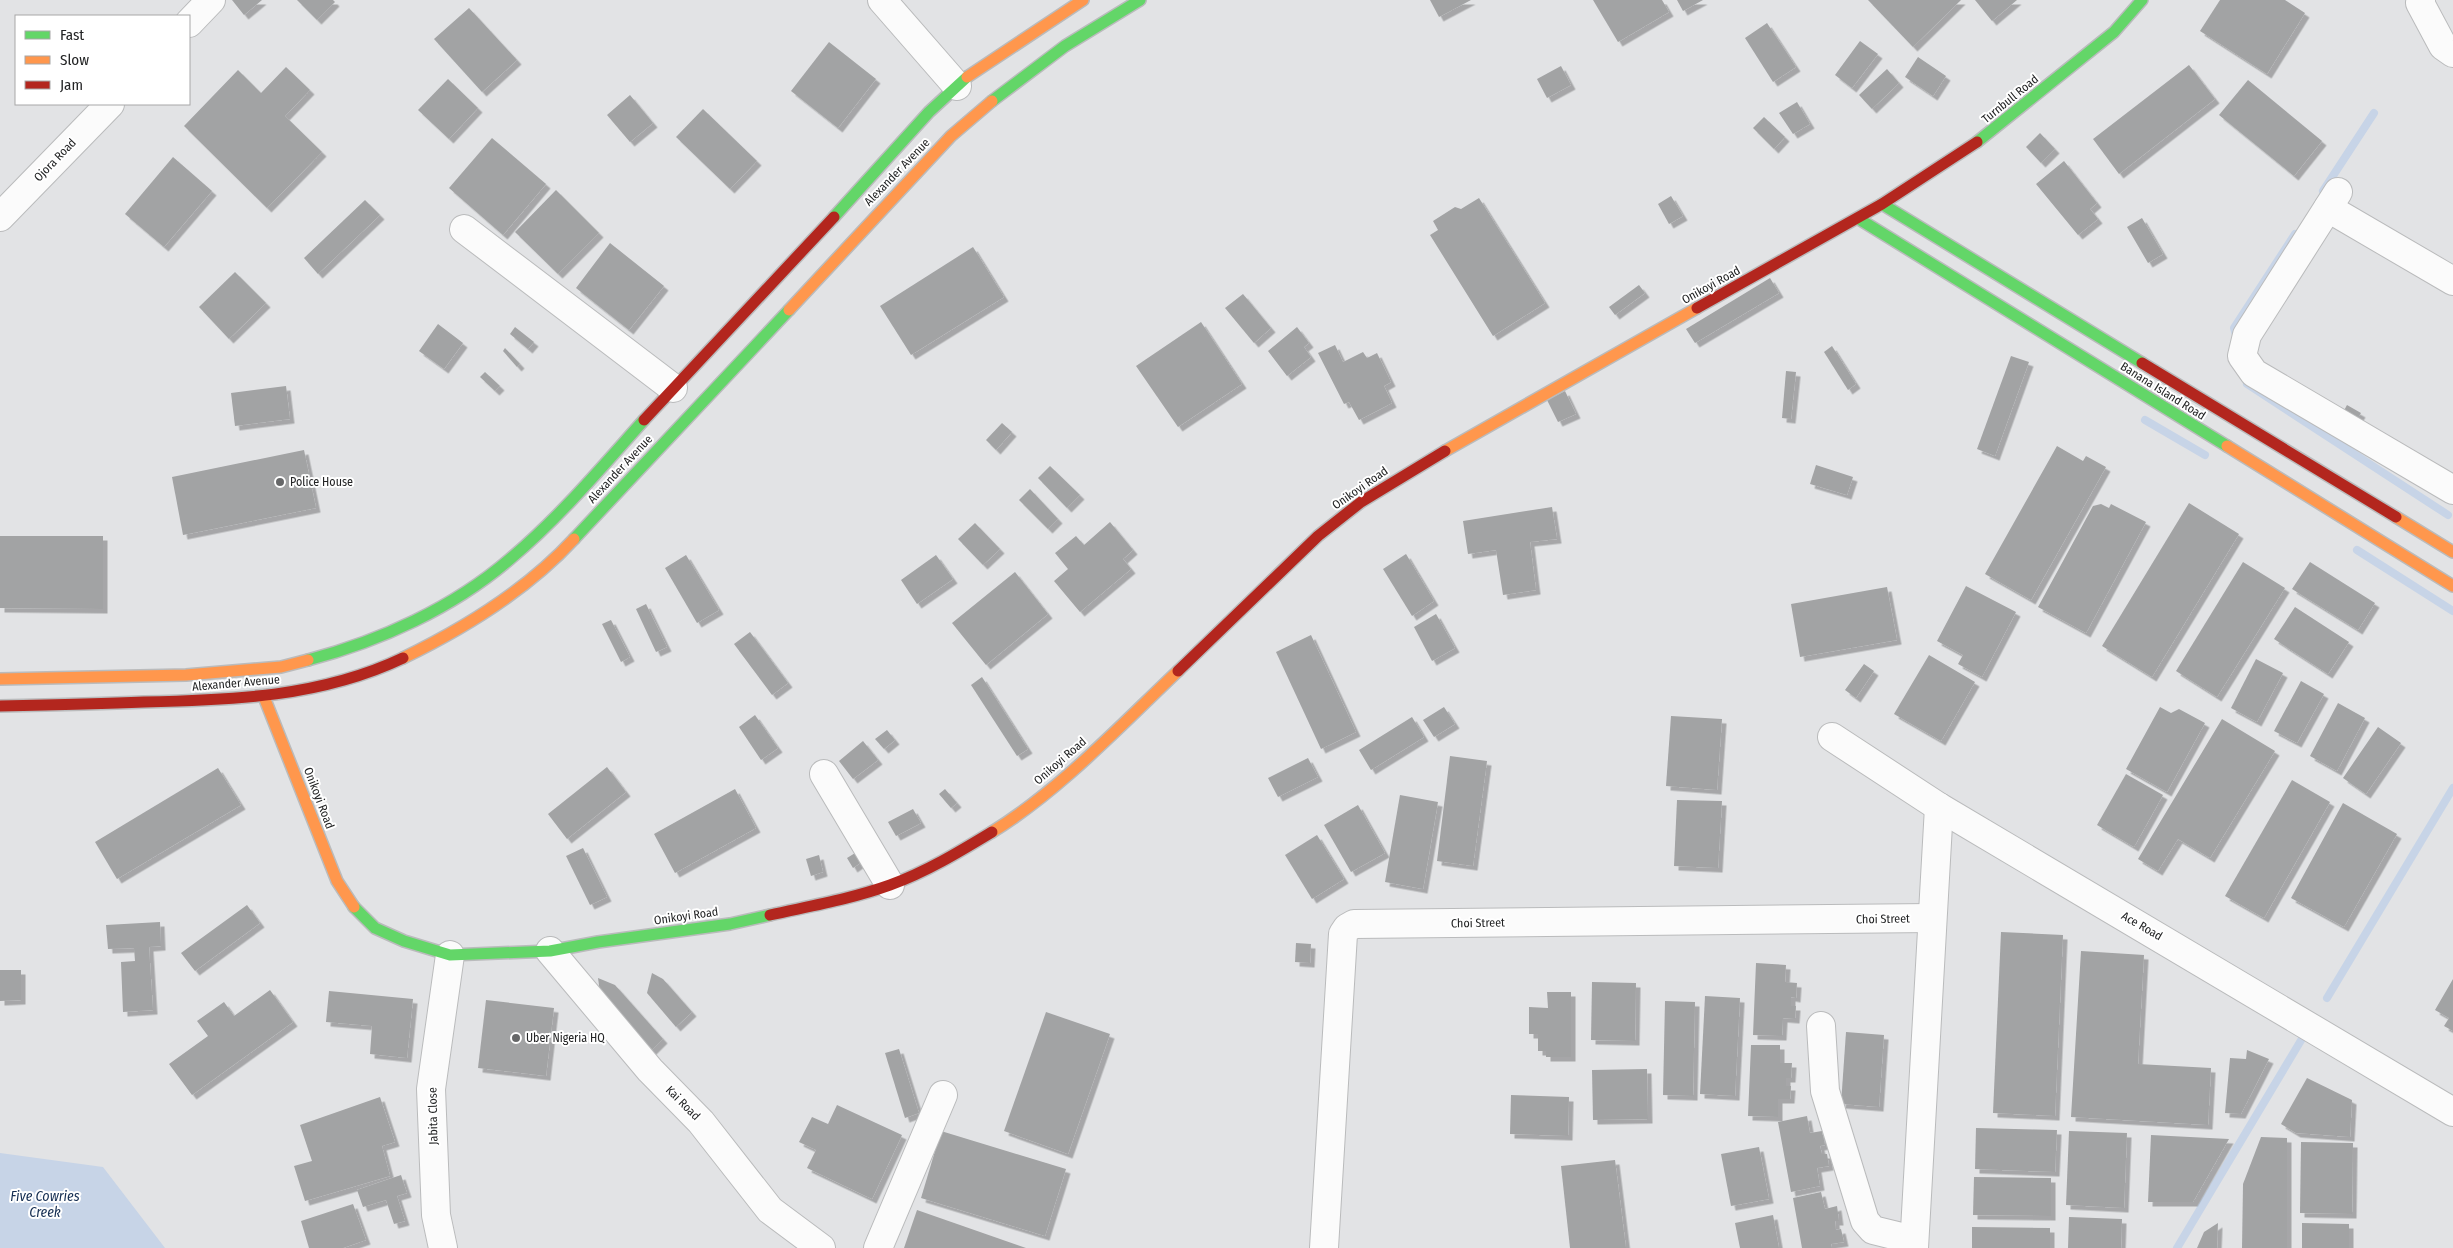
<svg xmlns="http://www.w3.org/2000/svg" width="2453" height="1248" font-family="'Fira Sans Condensed',sans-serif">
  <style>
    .water { fill: #c7d4e7 }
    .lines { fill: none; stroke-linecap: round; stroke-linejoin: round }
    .stream { stroke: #c7d4e7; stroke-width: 8 }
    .building { fill: #a2a3a4; filter: url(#shadow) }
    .street-casing { stroke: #babbbc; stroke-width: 30 }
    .fast-casing { stroke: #babbbc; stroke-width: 14 }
    .slow-casing { stroke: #babbbc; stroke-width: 14 }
    .jam-casing { stroke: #babbbc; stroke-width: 14 }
    .street { stroke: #fbfbfb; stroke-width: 28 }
    .fast { stroke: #63d668; stroke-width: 11 }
    .slow { stroke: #ff974d; stroke-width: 11 }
    .jam { stroke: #b3261e; stroke-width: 11 }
    .poi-dot { fill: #666768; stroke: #fff; stroke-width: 2 }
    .labels { text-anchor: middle; stroke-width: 4; stroke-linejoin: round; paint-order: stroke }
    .street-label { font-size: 12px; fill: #232425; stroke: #fff }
    .poi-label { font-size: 12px; fill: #232425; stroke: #fff; text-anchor: start }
    .water-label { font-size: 14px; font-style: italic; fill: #142d51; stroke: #fff }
  </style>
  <defs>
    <filter id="shadow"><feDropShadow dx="4.5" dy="4.5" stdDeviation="0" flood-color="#0004"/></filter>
  </defs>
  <rect width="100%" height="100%" fill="#e2e3e5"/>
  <!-- water -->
  <path class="water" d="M 0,1153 L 103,1167 L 165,1248 L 0,1248 Z"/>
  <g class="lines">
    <!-- stream -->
    <g class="stream">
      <path d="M 2323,191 L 2374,113"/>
      <path d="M 2237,339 L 2234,328 L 2295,234"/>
      <path d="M 2247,384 L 2448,515"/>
      <path d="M 2145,420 L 2205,455"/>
      <path d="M 2357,550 L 2453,611"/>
      <path d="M 2327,998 L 2453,788"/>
      <path d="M 2177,1248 L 2303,1037"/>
    </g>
  </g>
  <!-- building -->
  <g class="building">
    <path d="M 232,0 L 262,0 L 244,15 Z"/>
    <path d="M 297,0 L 333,0 L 335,2 L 317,20 Z"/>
    <path d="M 1430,0 L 1471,0 L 1439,17 Z"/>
    <path d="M 1593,0 L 1662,0 L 1669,12 L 1618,42 Z"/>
    <path d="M 1677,0 L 1703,0 L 1683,11 Z"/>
    <path d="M 1868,0 L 1961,0 L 1913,47 Z"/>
    <path d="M 1975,0 L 2017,0 L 1992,21 Z"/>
    <path d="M 2220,0 L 2285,0 L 2305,13 L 2267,74 L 2200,31 Z"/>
    <path d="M 469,8 L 517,60 L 482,92 L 434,39 Z"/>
    <path d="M 1767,23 L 1796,67 L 1773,82 L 1745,38 Z"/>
    <path d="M 1860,41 L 1878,54 L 1852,88 L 1835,75 Z"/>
    <path d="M 829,42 L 876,79 L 838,128 L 791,91 Z"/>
    <path d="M 1918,57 L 1946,76 L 1933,96 L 1905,77 Z"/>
    <path d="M 2189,65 L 2215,99 L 2119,174 L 2093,139 Z"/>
    <path d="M 1561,66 L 1571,85 L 1547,98 L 1537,79 Z"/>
    <path d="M 286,67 L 310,90 L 285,116 L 322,152 L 267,208 L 184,126 L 238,70 L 261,93 Z"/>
    <path d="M 1887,69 L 1899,83 L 1872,109 L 1859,95 Z"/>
    <path d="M 448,79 L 478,108 L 449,139 L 418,110 Z"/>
    <path d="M 2248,80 L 2322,141 L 2294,176 L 2219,115 Z"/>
    <path d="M 630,95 L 653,123 L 630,142 L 607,115 Z"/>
    <path d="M 1797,102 L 1810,124 L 1793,134 L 1779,113 Z"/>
    <path d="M 703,109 L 757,161 L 730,189 L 676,137 Z"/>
    <path d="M 1764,117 L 1785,137 L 1774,149 L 1753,128 Z"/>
    <path d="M 2040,133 L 2055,149 L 2041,163 L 2026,147 Z"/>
    <path d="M 492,138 L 546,184 L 503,235 L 449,188 Z"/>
    <path d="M 173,157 L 212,191 L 164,247 L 125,214 Z"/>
    <path d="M 2064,161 L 2097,203 L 2090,209 L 2098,219 L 2078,235 L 2036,184 Z"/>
    <path d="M 556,190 L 599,233 L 558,274 L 515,232 Z"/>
    <path d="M 1671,196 L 1683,216 L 1669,224 L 1658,204 Z"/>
    <path d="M 1479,198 L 1545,303 L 1493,336 L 1430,235 L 1438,230 L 1433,221 L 1455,207 L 1461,209 Z"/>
    <path d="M 365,200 L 380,215 L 318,274 L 304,258 Z"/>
    <path d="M 2142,218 L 2163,254 L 2148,263 L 2127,227 Z"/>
    <path d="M 610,243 L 664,286 L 629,330 L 576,288 Z"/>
    <path d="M 973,247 L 1004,297 L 911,355 L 880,306 Z"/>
    <path d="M 235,272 L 266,303 L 229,339 L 199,307 Z"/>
    <path d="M 1770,278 L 1779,293 L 1695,343 L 1686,329 Z"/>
    <path d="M 1639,285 L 1645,293 L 1615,315 L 1609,307 Z"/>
    <path d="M 1243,294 L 1271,328 L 1254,343 L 1225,308 Z"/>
    <path d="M 1201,322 L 1242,384 L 1178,427 L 1136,366 Z"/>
    <path d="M 438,324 L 463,343 L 444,369 L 419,351 Z"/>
    <path d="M 515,327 L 534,342 L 528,349 L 510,334 Z"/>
    <path d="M 1297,327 L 1309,343 L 1304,347 L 1311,357 L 1287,376 L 1268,351 Z"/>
    <path d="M 1335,345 L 1343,362 L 1363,352 L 1367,358 L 1377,353 L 1391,382 L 1384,386 L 1392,403 L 1359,420 L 1349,402 L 1344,404 L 1318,353 Z"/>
    <path d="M 1832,346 L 1856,384 L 1848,390 L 1824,352 Z"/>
    <path d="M 505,348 L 520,364 L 517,367 L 503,351 Z"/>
    <path d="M 2011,356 L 2029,362 L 1995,456 L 1977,449 Z"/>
    <path d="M 1786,371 L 1796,372 L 1791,419 L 1782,418 Z"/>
    <path d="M 485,372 L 500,386 L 495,391 L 480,377 Z"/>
    <path d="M 286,386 L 290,419 L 235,426 L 231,393 Z"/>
    <path d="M 1565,391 L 1576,414 L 1558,422 L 1547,400 Z"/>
    <path d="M 2347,405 L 2361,413 L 2354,424 L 2341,416 Z"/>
    <path d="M 1002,423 L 1012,432 L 996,450 L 986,440 Z"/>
    <path d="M 2057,446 L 2083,461 L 2086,456 L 2106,467 L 2031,600 L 1985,574 Z"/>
    <path d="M 304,450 L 316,508 L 183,535 L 172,477 Z"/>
    <path d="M 1816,465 L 1853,477 L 1847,495 L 1810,484 Z"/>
    <path d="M 1050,466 L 1080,495 L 1067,508 L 1038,478 Z"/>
    <path d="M 1030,489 L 1058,519 L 1048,529 L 1019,500 Z"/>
    <path d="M 2189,503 L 2239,534 L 2152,677 L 2102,646 Z"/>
    <path d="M 2101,504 L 2109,508 L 2111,504 L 2146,522 L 2086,633 L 2038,607 L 2093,506 Z"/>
    <path d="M 1552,507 L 1557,539 L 1530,542 L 1536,590 L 1503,595 L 1496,550 L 1468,554 L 1463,521 Z"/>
    <path d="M 1110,522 L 1133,550 L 1123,559 L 1131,569 L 1080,612 L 1054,581 L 1068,569 L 1055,553 L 1076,536 L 1084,545 Z"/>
    <path d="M 975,523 L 1000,549 L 983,565 L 958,539 Z"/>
    <path d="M 0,536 L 103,536 L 103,609 L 0,608 Z"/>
    <path d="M 1406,554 L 1434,601 L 1412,616 L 1383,569 Z"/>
    <path d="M 686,555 L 719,610 L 697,623 L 665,568 Z"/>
    <path d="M 936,555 L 953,579 L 917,604 L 901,580 Z"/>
    <path d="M 2243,562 L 2285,588 L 2217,697 L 2176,671 Z"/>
    <path d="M 2310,562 L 2375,603 L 2358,630 L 2292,589 Z"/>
    <path d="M 1015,572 L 1048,614 L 986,665 L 952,623 Z"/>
    <path d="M 1966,586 L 2016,612 L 1982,677 L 1958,664 L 1963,655 L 1937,641 Z"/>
    <path d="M 1887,587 L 1897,640 L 1800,657 L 1791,604 Z"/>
    <path d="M 646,604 L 667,647 L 656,652 L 636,609 Z"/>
    <path d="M 2295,607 L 2349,642 L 2328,674 L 2274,639 Z"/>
    <path d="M 1436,614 L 1455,648 L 1432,661 L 1414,627 Z"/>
    <path d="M 611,620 L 630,657 L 621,662 L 602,624 Z"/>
    <path d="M 750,632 L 788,683 L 772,695 L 734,644 Z"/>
    <path d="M 1311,635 L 1356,732 L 1321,749 L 1276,652 Z"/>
    <path d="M 1929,655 L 1975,682 L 1941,741 L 1894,714 Z"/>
    <path d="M 2256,659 L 2283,673 L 2257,722 L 2231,708 Z"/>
    <path d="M 1864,664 L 1874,671 L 1856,698 L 1845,690 Z"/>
    <path d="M 982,677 L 1028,749 L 1017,756 L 971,685 Z"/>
    <path d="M 2301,681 L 2324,694 L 2297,743 L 2274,731 Z"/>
    <path d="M 2338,703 L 2365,718 L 2337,771 L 2310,756 Z"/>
    <path d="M 1444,707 L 1455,724 L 1434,737 L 1423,720 Z"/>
    <path d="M 2160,707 L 2171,713 L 2179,709 L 2205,723 L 2167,792 L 2126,769 Z"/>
    <path d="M 755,715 L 778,748 L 761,760 L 739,727 Z"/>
    <path d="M 1671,716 L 1722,719 L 1717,790 L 1666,786 Z"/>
    <path d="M 1412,717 L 1424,737 L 1371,770 L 1359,750 Z"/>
    <path d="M 2222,719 L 2275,751 L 2210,858 L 2178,839 L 2158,871 L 2138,859 Z"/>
    <path d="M 2378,727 L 2401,743 L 2366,794 L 2343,778 Z"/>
    <path d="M 887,730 L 895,740 L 884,749 L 875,739 Z"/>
    <path d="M 863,741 L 878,760 L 853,779 L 839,761 Z"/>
    <path d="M 1450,756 L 1487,761 L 1473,866 L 1437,861 Z"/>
    <path d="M 1308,758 L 1318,777 L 1278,797 L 1268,778 Z"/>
    <path d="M 607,767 L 626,792 L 567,839 L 548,814 Z"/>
    <path d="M 218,768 L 241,805 L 117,879 L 95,842 Z"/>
    <path d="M 2126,774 L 2163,795 L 2134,847 L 2097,825 Z"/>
    <path d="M 2292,780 L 2330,802 L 2264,918 L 2225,896 Z"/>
    <path d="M 735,789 L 756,828 L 675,873 L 654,834 Z"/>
    <path d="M 945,789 L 957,803 L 951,808 L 939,794 Z"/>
    <path d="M 1400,795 L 1438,802 L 1423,889 L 1385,882 Z"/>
    <path d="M 1677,800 L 1722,801 L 1718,868 L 1674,866 Z"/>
    <path d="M 2343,803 L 2397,834 L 2344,927 L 2291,898 Z"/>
    <path d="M 1358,805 L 1385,853 L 1351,872 L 1324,825 Z"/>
    <path d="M 913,809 L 921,823 L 896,836 L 888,822 Z"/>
    <path d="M 1317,835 L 1344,879 L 1312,899 L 1285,855 Z"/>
    <path d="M 583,848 L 607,897 L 590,905 L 566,856 Z"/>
    <path d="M 860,850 L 866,859 L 853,868 L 847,858 Z"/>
    <path d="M 819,855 L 823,872 L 811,876 L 806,859 Z"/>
    <path d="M 247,905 L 260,923 L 195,971 L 181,953 Z"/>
    <path d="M 160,922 L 161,946 L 149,947 L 153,1010 L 123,1012 L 121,962 L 135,961 L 134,948 L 108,949 L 106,925 Z"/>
    <path d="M 2001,932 L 2063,935 L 2055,1116 L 1993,1113 Z"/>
    <path d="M 1296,943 L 1311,944 L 1310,963 L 1295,962 Z"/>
    <path d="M 2081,951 L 2144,955 L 2138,1064 L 2211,1068 L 2208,1125 L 2071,1117 Z"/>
    <path d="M 1756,963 L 1786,965 L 1785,982 L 1797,983 L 1796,998 L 1791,997 L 1791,1006 L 1796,1006 L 1795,1019 L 1783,1018 L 1782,1036 L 1753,1035 Z"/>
    <path d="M 0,970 L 21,970 L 21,1000 L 0,1001 Z"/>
    <path d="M 652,973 L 663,979 L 692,1012 L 676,1027 L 647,993 Z"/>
    <path d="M 598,978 L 615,985 L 663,1039 L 650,1052 L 601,1000 Z"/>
    <path d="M 2453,979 L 2453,1031 L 2444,1026 L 2449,1018 L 2435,1010 Z"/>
    <path d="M 1592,982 L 1636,983 L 1635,1041 L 1591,1040 Z"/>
    <path d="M 270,990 L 293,1022 L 192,1095 L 169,1064 L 208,1036 L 197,1021 L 224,1002 L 234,1016 Z"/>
    <path d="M 329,991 L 413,999 L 407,1058 L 370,1054 L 372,1026 L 326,1022 Z"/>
    <path d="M 1547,992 L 1571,992 L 1571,1057 L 1546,1057 L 1546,1051 L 1538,1051 L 1538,1034 L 1529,1034 L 1529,1007 L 1548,1008 Z"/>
    <path d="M 1705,996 L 1740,998 L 1735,1096 L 1700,1094 Z"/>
    <path d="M 486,1000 L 554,1008 L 546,1076 L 478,1068 Z"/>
    <path d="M 1665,1001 L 1695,1002 L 1693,1096 L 1663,1095 Z"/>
    <path d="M 1046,1012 L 1110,1034 L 1068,1154 L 1004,1131 Z"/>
    <path d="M 1846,1032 L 1884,1035 L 1879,1107 L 1841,1104 Z"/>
    <path d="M 1751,1045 L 1780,1045 L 1780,1063 L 1792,1063 L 1791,1078 L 1786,1078 L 1786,1086 L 1791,1086 L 1790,1099 L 1778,1099 L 1778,1117 L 1748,1116 Z"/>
    <path d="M 899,1049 L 919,1113 L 905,1118 L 885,1053 Z"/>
    <path d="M 2247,1050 L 2269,1059 L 2241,1114 L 2225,1113 L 2230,1058 L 2246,1059 Z"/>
    <path d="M 1647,1069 L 1648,1119 L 1593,1120 L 1592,1070 Z"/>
    <path d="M 2307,1078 L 2352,1100 L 2350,1137 L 2296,1133 L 2281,1124 Z"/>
    <path d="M 1511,1095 L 1569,1097 L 1568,1136 L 1510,1134 Z"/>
    <path d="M 380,1097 L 395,1142 L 382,1146 L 390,1176 L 305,1201 L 294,1166 L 312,1161 L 300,1125 Z"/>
    <path d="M 837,1105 L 902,1135 L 872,1199 L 807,1168 L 816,1150 L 799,1142 L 812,1117 L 828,1124 Z"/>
    <path d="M 1807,1116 L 1810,1133 L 1822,1131 L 1825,1145 L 1820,1146 L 1822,1154 L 1827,1154 L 1829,1166 L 1817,1168 L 1820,1186 L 1791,1192 L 1778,1122 Z"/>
    <path d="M 1976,1128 L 2057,1130 L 2055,1172 L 1975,1169 Z"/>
    <path d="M 941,1131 L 1066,1169 L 1045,1236 L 921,1198 Z"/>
    <path d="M 2069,1131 L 2127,1133 L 2124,1208 L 2066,1205 Z"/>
    <path d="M 2151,1135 L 2229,1139 L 2193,1202 L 2148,1202 Z"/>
    <path d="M 2261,1137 L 2287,1138 L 2287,1248 L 2242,1248 L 2243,1184 Z"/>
    <path d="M 2301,1142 L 2353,1143 L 2352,1214 L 2300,1213 Z"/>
    <path d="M 1759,1147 L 1769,1199 L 1731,1206 L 1721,1154 Z"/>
    <path d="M 1615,1160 L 1626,1248 L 1570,1248 L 1561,1166 Z"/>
    <path d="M 401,1175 L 407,1193 L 397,1196 L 405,1221 L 394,1224 L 386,1200 L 363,1207 L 357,1190 Z"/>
    <path d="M 1974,1177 L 2051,1178 L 2051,1216 L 1973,1215 Z"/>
    <path d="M 1821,1192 L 1825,1209 L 1837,1206 L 1839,1221 L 1835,1221 L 1836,1230 L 1841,1229 L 1844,1242 L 1831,1244 L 1832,1248 L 1802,1248 L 1793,1198 Z"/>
    <path d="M 353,1204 L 366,1240 L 343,1248 L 309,1248 L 301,1221 Z"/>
    <path d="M 917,1210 L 1026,1248 L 904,1248 Z"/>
    <path d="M 1773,1215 L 1779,1248 L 1740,1248 L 1735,1223 Z"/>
    <path d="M 2069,1217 L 2122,1219 L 2121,1248 L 2068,1248 Z"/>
    <path d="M 2218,1223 L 2217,1248 L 2197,1248 L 2204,1232 Z"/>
    <path d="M 2302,1223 L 2349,1224 L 2349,1248 L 2302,1248 Z"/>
    <path d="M 1972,1227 L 2050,1228 L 2050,1248 L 1972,1248 Z"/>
  </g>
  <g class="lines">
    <defs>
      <g id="street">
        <path d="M 882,0 L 957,86"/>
        <path d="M 2421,0 L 2420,3 L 2443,46 L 2453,53"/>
        <path d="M 189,23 L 211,0"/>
        <path d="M 2338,192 L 2247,335 L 2242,356 L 2254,373 L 2453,490"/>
        <path d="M 2328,208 L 2453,281"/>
        <path d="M 0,217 L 110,104"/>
        <path d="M 464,229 L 673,388"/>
        <path d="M 1832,737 L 1939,807 L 2453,1112"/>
        <path d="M 824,774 L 890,885"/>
        <path d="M 550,951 L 650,1070 L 701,1122 L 770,1210 L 821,1248"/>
        <path d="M 1821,1026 L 1825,1091 L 1865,1221 L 1873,1230 L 1914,1240"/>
        <path d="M 443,1248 L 436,1215 L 431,1089 L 450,955"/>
        <path d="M 878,1248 L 943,1095"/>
        <path d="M 1324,1248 L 1343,934 L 1347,928 L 1354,924 L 1932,918"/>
        <path d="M 1914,1248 L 1939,807"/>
      </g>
      <g id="fast">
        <path d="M 992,101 L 1065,46 L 1140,0"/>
        <path d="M 1977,142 L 2114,32 L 2142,0"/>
        <path d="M 1882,204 L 2142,363"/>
        <path d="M 834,217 L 929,112 L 967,77"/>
        <path d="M 1859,219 L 2227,446"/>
        <path d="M 574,539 L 789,310"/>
        <path d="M 308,660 C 380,641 453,608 510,559 C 559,518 601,468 644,420"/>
        <path d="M 354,907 L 375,928 L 404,941 L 450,955 L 550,951 L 598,942 L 730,924 L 770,915"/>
      </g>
      <g id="slow">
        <path d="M 967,77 L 1083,0"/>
        <path d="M 789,310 L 951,136 L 992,101"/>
        <path d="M 2227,446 L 2453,586"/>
        <path d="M 1445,451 L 1697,308"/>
        <path d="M 2396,517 L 2453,552"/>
        <path d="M 403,658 C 465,628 527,590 574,539"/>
        <path d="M 0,679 L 186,675 L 281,667 L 308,660"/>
        <path d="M 264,697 L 337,881 L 354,907"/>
        <path d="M 992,832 C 1059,791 1121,725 1178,671"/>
      </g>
      <g id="jam">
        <path d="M 1697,308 L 1882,204 L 1977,142"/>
        <path d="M 2142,363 L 2396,517"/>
        <path d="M 644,420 L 834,217"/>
        <path d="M 1178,671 L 1318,536 L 1361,502 L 1445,451"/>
        <path d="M 0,706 C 48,705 96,704 144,702 C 233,700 321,697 403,658"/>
        <path d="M 770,915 C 810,906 851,899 890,885 C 926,872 959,852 992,832"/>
      </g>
    </defs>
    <!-- street casing -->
    <use href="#street" class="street-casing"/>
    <!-- fast casing -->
    <use href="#fast" class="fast-casing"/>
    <!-- slow casing -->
    <use href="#slow" class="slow-casing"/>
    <!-- jam casing -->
    <use href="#jam" class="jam-casing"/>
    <!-- street -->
    <use href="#street" class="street"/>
    <!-- fast -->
    <use href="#fast" class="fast"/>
    <!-- slow -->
    <use href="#slow" class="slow"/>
    <!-- jam -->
    <use href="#jam" class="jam"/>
  </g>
  <!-- markers -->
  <g class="poi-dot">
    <circle cx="280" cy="482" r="5"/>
    <circle cx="516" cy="1038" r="5"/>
  </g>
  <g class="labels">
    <!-- street labels -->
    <g class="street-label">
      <text transform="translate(2010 99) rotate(-39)" y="4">Turnbull Road</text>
      <text transform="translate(55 160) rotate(-46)" y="4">Ojora Road</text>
      <text transform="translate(897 172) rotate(-46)" y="4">Alexander Avenue</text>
      <text transform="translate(1711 285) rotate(-29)" y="4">Onikoyi Road</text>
      <text transform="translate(2163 391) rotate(32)" y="4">Banana Island Road</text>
      <text transform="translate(620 469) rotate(-47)" y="4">Alexander Avenue</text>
      <text transform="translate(1360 488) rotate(-35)" y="4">Onikoyi Road</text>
      <text transform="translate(236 683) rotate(-5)" y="4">Alexander Avenue</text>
      <text transform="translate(1060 761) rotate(-41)" y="4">Onikoyi Road</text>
      <text transform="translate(319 798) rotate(69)" y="4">Onikoyi Road</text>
      <text transform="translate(686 916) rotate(-8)" y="4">Onikoyi Road</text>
      <text transform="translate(1883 919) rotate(-1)" y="4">Choi Street</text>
      <text transform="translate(1478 923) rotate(-1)" y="4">Choi Street</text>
      <text transform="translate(2142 926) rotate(30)" y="4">Ace Road</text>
      <text transform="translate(683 1103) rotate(45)" y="4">Kai Road</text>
      <text transform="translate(433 1116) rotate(-91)" y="4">Jabita Close</text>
    </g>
    <!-- poi labels -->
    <g class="poi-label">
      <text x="290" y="486">Police House</text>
      <text x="526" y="1042">Uber Nigeria HQ</text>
    </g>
    <!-- water labels -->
    <g class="water-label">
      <text x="45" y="1201">Five Cowries<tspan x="45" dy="16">Creek</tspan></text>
    </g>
  </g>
  <!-- legend -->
  <rect x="15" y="15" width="175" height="90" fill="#ffffff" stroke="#a7a7a8"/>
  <rect x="25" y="31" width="25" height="8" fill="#63d668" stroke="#a7a7a8"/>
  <text x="60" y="40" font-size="15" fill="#232425">Fast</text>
  <rect x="25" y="56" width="25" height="8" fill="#ff974d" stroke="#a7a7a8"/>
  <text x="60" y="65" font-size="15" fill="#232425">Slow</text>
  <rect x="25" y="81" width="25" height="8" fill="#b3261e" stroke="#a7a7a8"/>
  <text x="60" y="90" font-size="15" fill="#232425">Jam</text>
</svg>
